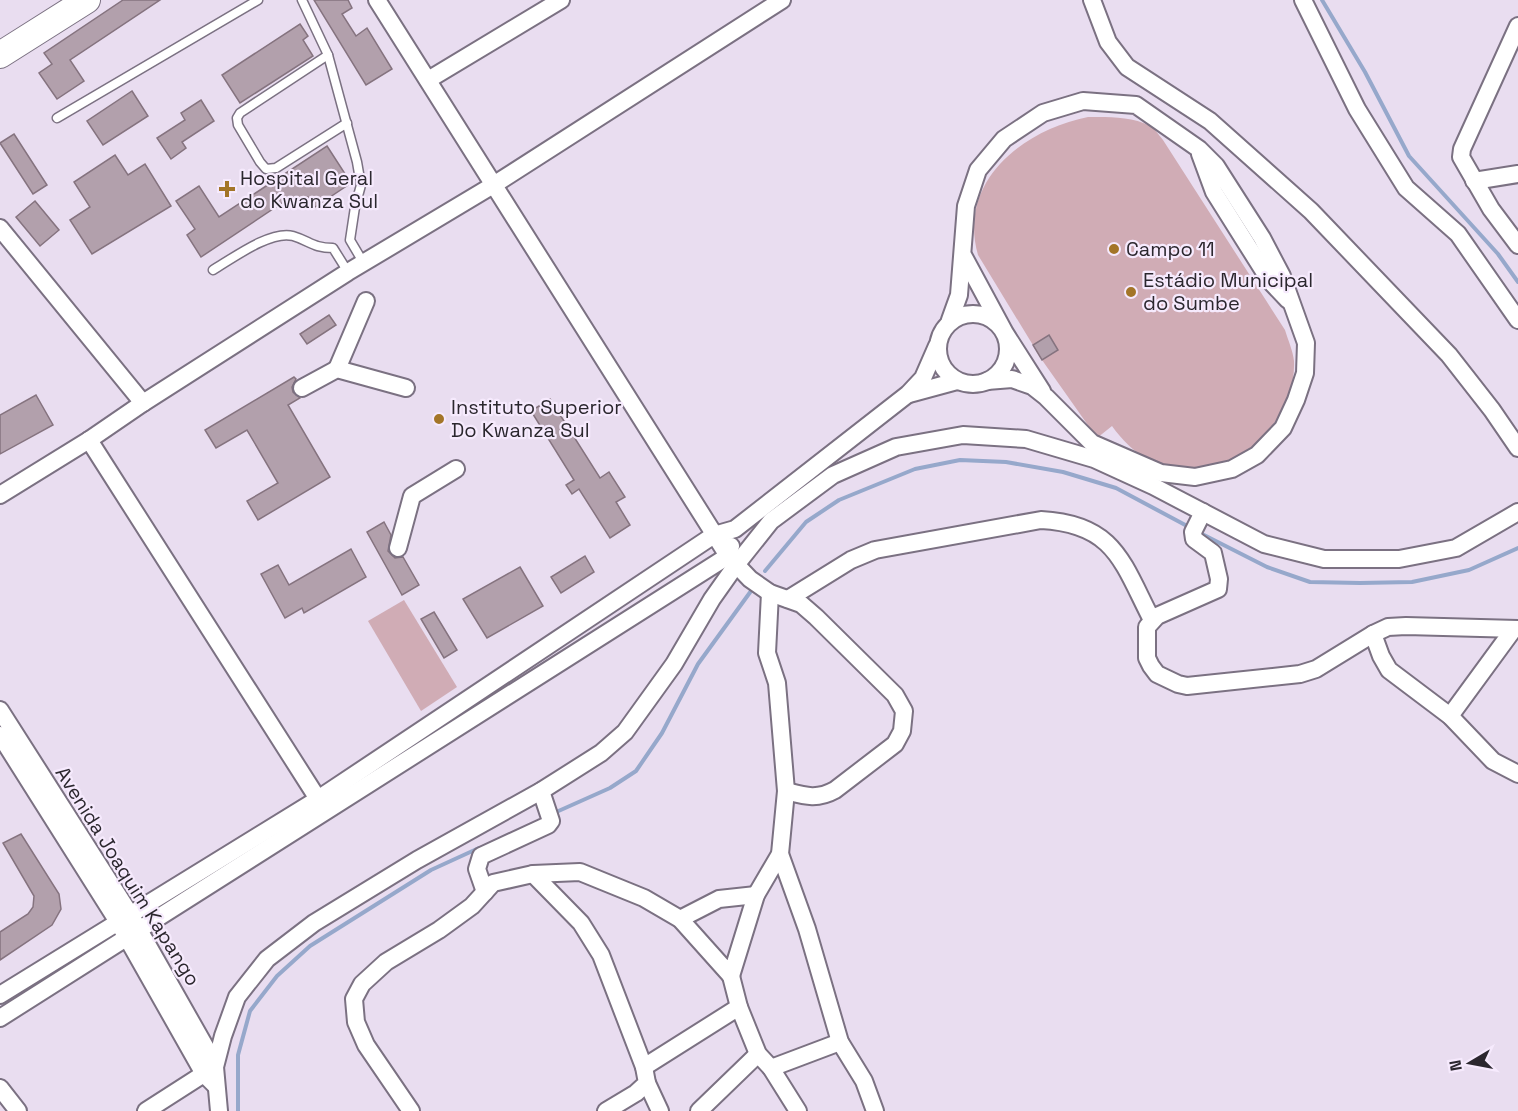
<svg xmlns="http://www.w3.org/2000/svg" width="1518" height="1111" font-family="'Space Grotesk',sans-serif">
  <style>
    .green { fill: #d0acb5 }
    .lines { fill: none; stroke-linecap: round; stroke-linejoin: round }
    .stream { stroke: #96a8cb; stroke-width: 4 }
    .building { fill: #b2a0ac; stroke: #85737f; stroke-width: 1.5 }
    .lane-casing { stroke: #7b7182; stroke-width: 11 }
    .street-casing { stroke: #7b7182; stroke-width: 20 }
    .primary-casing { stroke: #7b7182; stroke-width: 28 }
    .lane { stroke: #fff; stroke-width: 8 }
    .street { stroke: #fff; stroke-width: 16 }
    .primary { stroke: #fff; stroke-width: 26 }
    .poi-dot { fill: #a37528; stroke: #f6eafd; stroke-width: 2 }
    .labels { text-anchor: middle; stroke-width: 4.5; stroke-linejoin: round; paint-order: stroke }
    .poi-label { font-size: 20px; fill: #2b272e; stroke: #f6eafd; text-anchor: start }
    .street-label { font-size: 20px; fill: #2b272e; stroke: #f6eafd }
  </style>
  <rect width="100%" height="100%" fill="#e9ddf0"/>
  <!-- green -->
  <g class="green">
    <path d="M 1088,117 C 1108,117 1131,116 1150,126 C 1155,129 1159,135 1163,140 L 1285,330 C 1288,340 1293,351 1294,361 C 1295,384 1287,403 1275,422 C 1251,458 1218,473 1176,467 C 1167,466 1157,464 1149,460 C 1134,452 1122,440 1112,426 L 1097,438 L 1042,360 L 978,255 C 957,181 1023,130 1088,117 Z"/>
    <path d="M 404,600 L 457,687 L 421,711 L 368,621 Z"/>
  </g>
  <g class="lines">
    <!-- stream -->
    <g class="stream">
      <path d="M 1322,0 L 1365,72 L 1409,156 L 1498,254 L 1518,282"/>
      <path d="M 1198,532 L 1267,567 L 1310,582 L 1360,583 L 1412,582 L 1469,570 L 1518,548"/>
      <path d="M 765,571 L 806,522 L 839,500 L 915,469 L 960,460 L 1006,462 L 1063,472 L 1116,488 L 1189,527"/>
      <path d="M 554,813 L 610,788 L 636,771 L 662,733 L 698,664 L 751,591"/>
      <path d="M 238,1111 L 238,1055 L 250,1011 L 277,976 L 310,946 L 431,870 L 479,848"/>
    </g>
  </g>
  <!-- building -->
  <g class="building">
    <path d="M 123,0 L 160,0 L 70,60 L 84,81 L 57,99 L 39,73 L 52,64 L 44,53 Z"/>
    <path d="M 314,0 L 348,0 L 352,8 L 342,14 L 356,36 L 367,28 L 392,69 L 366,85 Z"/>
    <path d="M 300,24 L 308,36 L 303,40 L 313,56 L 240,103 L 222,75 Z"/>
    <path d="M 132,91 L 148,116 L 103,145 L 87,121 Z"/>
    <path d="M 201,100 L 214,121 L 182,142 L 186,148 L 171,159 L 157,138 L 185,120 L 181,113 Z"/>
    <path d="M 14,134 L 47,185 L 33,194 L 0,143 Z"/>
    <path d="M 327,146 L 351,183 L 315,207 L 308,197 L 293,207 L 288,199 L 201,257 L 187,235 L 195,229 L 176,201 L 199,186 L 219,217 Z"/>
    <path d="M 115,155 L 128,175 L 145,164 L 171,206 L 92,254 L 70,220 L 90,207 L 74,182 Z"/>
    <path d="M 35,201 L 59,230 L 40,246 L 16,217 Z"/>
    <path d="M 329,315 L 336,325 L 307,344 L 300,334 Z"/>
    <path d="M 1049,335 L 1058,350 L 1042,360 L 1033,345 Z"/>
    <path d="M 294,377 L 296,379 L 292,387 L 293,392 L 300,398 L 288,405 L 330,477 L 258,520 L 247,501 L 278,483 L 247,430 L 216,448 L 205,430 Z"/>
    <path d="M 36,395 L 53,425 L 0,454 L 0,415 Z"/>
    <path d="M 550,399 L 600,478 L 609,472 L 625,497 L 616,502 L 630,525 L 610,538 L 579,489 L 572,494 L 566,485 L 574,480 L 531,411 Z"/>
    <path d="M 384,522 L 391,535 L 388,551 L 395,558 L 403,557 L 419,585 L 402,595 L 367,532 Z"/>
    <path d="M 351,549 L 366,577 L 304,613 L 302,608 L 285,618 L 261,574 L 278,565 L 289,585 Z"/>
    <path d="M 585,556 L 594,572 L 561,593 L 551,577 Z"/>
    <path d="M 520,567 L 543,606 L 487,638 L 463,599 Z"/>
    <path d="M 434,612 L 457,650 L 444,658 L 421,619 Z"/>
    <path d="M 21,834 L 59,894 L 61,909 L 52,925 L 0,960 L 0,932 L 28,914 L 33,907 L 34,896 L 3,843 Z"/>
  </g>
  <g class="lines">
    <defs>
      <g id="lane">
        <path d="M 302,0 L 328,55 L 357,162 L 361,185 L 355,207 L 350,240 L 363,262"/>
        <path d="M 328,55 L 240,113 L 237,118 L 238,125 L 260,162 L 266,169 L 276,168 L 347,123"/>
        <path d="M 57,118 L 258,0"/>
        <path d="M 213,270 C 233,258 271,230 293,236 C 310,241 313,248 333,248 L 348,272"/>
      </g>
      <g id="street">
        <path d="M 377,0 L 728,556 L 750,579 L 770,593 L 801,604 L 816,617 L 895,695 L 904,711 L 902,731 L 895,744 L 835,790 C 817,800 805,796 786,791"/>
        <path d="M 1092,0 L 1108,42 L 1127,67 L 1210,121 L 1311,211 L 1449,355 L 1492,410 L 1518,448"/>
        <path d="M 1303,0 L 1357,109 L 1406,188 L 1458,234 L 1518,320"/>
        <path d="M 1518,26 L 1462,149 L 1461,157 L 1491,209 L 1518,245"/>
        <path d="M 428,80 L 561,0"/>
        <path d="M 1200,154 L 1214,192 L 1270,281 L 1288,300"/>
        <path d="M 1474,181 L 1518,174"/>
        <path d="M 0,228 L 143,403"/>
        <path d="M 964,257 L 1005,333 L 1042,391"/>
        <circle cx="973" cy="349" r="35"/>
        <path d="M 950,320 L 959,295 L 966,206 L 978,170 L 1004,139 L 1043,113 L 1083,101 L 1136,105 L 1199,149 L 1216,166 L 1262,238 L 1282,276 L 1306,343 L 1305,373 L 1296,400 L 1283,428 L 1257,455 L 1232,469 L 1195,477 L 1161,473 L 1092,443 L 1046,397 L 1032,386 L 1012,379 L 987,381"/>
        <path d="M 337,369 L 366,301"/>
        <path d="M 302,388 L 337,369 L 406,388"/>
        <path d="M 909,394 L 957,381"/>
        <path d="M 89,440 L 318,799"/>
        <path d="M 0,495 L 89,440 L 143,403 L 348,272 L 495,184 L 782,0"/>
        <path d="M 1203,512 L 1193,532 L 1194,539 L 1213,553 L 1219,579 L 1218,589 L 1157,616 L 1147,627 L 1147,658 L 1151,666 L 1157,674 L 1178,684 L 1187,686 L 1300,674 L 1316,669 L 1373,634"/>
        <path d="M 398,548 L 412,496 L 456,469"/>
        <path d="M 788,599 L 851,560 L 875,550 L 1041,520 C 1115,524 1122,562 1152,620"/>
        <path d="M 1518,629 L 1406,626 L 1388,627 L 1373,634 L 1381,656 L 1389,670 L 1450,716 L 1493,761 L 1518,774"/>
        <path d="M 0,710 L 130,914 L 206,1048 L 215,1067"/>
        <path d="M 1450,716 L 1513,630"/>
        <path d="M 0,735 L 118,922 L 204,1074 L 215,1085"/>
        <path d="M 780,854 L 807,929 L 840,1042 L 864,1081 L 875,1111"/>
        <path d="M 533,874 L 581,923 L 601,955 L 644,1067 L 647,1083 L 636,1093 L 606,1111"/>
        <path d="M 485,892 L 477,869 L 481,856 L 548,825 L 551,821 L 541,791"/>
        <path d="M 680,919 L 719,899 L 756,895"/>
        <path d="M 731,976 L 739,1007 L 758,1054 L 771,1068 L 798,1111"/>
        <path d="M 0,995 L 318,799 L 714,535 L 735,529 L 908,394 L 923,378 L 937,346"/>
        <path d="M 0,1018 L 728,556 L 731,546"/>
        <path d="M 644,1067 L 739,1007"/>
        <path d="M 771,1068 L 840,1042"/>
        <path d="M 647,1083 L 660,1111"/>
        <path d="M 0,1088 L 18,1111"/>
        <path d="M 146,1111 L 213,1068"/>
        <path d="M 219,1111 L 215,1067 L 223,1036 L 237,997 L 267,959 L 314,923 L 417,860 L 541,791 L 601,753 L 625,732 L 674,664 L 712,599 L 736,565 L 771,521 L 833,475 L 896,447 L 963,435 L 1026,439 L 1094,459 L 1153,486 L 1264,544 L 1324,559 L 1399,559 L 1456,548 L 1518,512"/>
        <path d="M 411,1111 L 366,1045 L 356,1022 L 354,999 L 362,984 L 386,962 L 439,930 L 472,906 L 493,883 L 533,874 L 580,872 L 644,898 L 680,919 L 731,976 L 756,895 L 780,854 L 786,791 L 777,683 L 767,653 L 770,593"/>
        <path d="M 699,1111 L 758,1054"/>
      </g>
      <path id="primary" d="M 0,55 L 87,0"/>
    </defs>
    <!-- lane casing -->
    <use href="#lane" class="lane-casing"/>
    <!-- street casing -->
    <use href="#street" class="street-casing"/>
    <!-- primary casing -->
    <use href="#primary" class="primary-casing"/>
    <!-- lane -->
    <use href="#lane" class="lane"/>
    <!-- street -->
    <use href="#street" class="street"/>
    <!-- primary -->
    <use href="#primary" class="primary"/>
  </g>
  <!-- markers -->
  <g class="poi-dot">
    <path d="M224 180h6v6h6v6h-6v6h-6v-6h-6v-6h6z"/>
    <circle cx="1114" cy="249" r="6"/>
    <circle cx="1131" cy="292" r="6"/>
    <circle cx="439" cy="419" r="6"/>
  </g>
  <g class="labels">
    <!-- poi labels -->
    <g class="poi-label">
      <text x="240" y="185">Hospital Geral<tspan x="240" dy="23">do Kwanza Sul</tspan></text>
      <text x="1126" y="256">Campo 11</text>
      <text x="1143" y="287">Estádio Municipal<tspan x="1143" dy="23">do Sumbe</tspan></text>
      <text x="451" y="414">Instituto Superior<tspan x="451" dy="23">Do Kwanza Sul</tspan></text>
    </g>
    <!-- street labels -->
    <g class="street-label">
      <text transform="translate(128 876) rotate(58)" y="7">Avenida Joaquim Kapango</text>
    </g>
  </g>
  <!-- north arrow -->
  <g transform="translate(1470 1063) rotate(260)" stroke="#f6eafd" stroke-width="4.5" paint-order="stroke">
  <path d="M0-4.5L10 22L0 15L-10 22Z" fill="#2b272e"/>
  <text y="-9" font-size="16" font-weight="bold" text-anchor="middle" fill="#2b272e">N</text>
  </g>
</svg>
